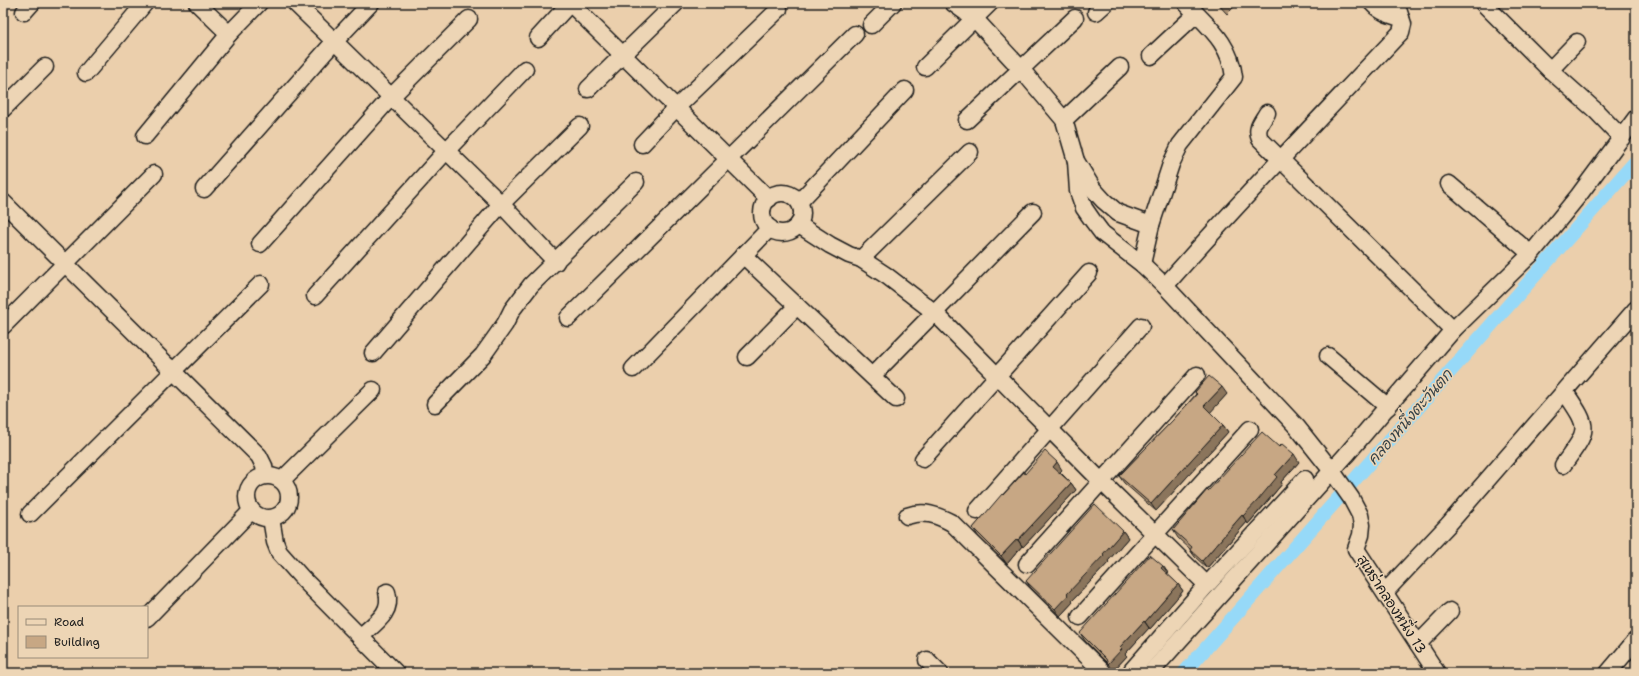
<svg xmlns="http://www.w3.org/2000/svg" width="1639" height="676" font-family="'Shantell Sans','Playpen Sans Thai',sans-serif">
  <style>
    .lines { fill: none; stroke-linecap: round; stroke-linejoin: round }
    .canal { stroke: #96d9f8; stroke-width: 14 }
    .minor-casing { stroke: #1c1c1c; stroke-width: 19 }
    .minor { stroke: #edd5b5; stroke-width: 16 }
    .wall { fill: #ab9072; stroke: #1c1c1c }
    .shaded-wall { fill: #8b755c; stroke: #1c1c1c }
    .building { fill: #c7a784; stroke: #1c1c1c }
    .labels { text-anchor: middle; stroke-width: 3; stroke-linejoin: round; paint-order: stroke }
    .street-label { font-size: 14px; fill: #1c1c1c; stroke: #edd5b5 }
    .water-label { font-size: 15px; font-style: italic; fill: #344248; stroke: #edd5b5 }
  </style>
  <rect width="100%" height="100%" fill="#ebcfac"/>
  <filter id="ink" filterUnits="userSpaceOnUse"><feTurbulence type="fractalNoise" baseFrequency=".025" numOctaves="2"/><feDisplacementMap in="SourceGraphic" scale="8" xChannelSelector="R" yChannelSelector="G"/><feConvolveMatrix kernelMatrix="1 2 1 2 8 2 1 2 1" color-interpolation-filters="sRGB"/></filter>
  <g filter="url(#ink)">
    <g class="lines">
      <!-- canal -->
      <path class="canal" d="M 1184,673 L 1636,161"/>
      <defs>
        <g id="minor">
          <path d="M 197,3 L 229,34"/>
          <path d="M 295,3 L 501,204 L 556,262"/>
          <path d="M 953,3 L 975,19 L 1021,69 L 1064,120 L 1076,161 L 1093,189 L 1104,201 L 1118,213 L 1151,225"/>
          <path d="M 1372,3 C 1380,12 1390,15 1401,18"/>
          <path d="M 1483,3 L 1550,70 L 1596,111 L 1622,138"/>
          <path d="M 24,12 L 32,3"/>
          <path d="M 1096,12 L 1106,3"/>
          <path d="M 871,25 L 893,3"/>
          <path d="M 538,38 L 570,3 L 769,199"/>
          <path d="M 1151,56 L 1196,14"/>
          <path d="M 925,67 L 990,3"/>
          <path d="M 1550,70 L 1577,42"/>
          <path d="M 86,73 L 145,3"/>
          <path d="M 588,89 L 676,3"/>
          <path d="M 3,109 L 45,67"/>
          <path d="M 1267,113 C 1262,122 1255,128 1260,139 L 1453,330"/>
          <path d="M 967,120 L 1075,18"/>
          <path d="M 1064,120 L 1120,67"/>
          <path d="M 145,136 L 229,34 L 259,3"/>
          <path d="M 642,144 L 676,108 L 779,9"/>
          <path d="M 1076,161 L 1078,191 L 1084,208 L 1093,221 L 1102,233 L 1142,264 L 1165,286 L 1297,427 L 1332,471 L 1351,498 L 1360,515 L 1362,525 L 1361,535 L 1356,549 L 1437,673"/>
          <path d="M 1449,184 L 1531,254"/>
          <path d="M 204,189 L 334,42 L 371,3"/>
          <circle cx="782" cy="213" r="20"/>
          <path d="M 3,202 L 259,456 L 264,466 L 265,475"/>
          <path d="M 799,202 L 905,90"/>
          <path d="M 799,225 L 830,245 L 849,255 L 861,259 L 887,276 L 934,312 L 1101,481 L 1207,585"/>
          <path d="M 260,244 L 392,96 L 469,19"/>
          <path d="M 743,255 L 896,399"/>
          <path d="M 861,259 L 970,152"/>
          <path d="M 1142,264 L 1151,225 L 1171,164 L 1180,145 L 1234,77 C 1230,42 1208,27 1186,3"/>
          <path d="M 1165,286 C 1241,199 1322,116 1401,32 L 1403,24 L 1396,3"/>
          <path d="M 315,296 L 447,150 L 525,69"/>
          <path d="M 568,318 L 855,34"/>
          <path d="M 3,326 L 154,174"/>
          <path d="M 373,353 L 501,204 L 580,126"/>
          <path d="M 1328,356 L 1388,407"/>
          <path d="M 747,357 L 797,306"/>
          <path d="M 633,369 L 770,228"/>
          <path d="M 872,376 L 1033,212"/>
          <path d="M 435,404 L 483,355 L 505,324 L 512,310 L 531,285 L 636,182"/>
          <path d="M 923,459 L 1089,273"/>
          <path d="M 1563,465 C 1590,428 1590,429 1565,392"/>
          <circle cx="268" cy="497" r="21"/>
          <path d="M 282,480 L 373,390"/>
          <path d="M 977,511 L 1141,326"/>
          <path d="M 30,514 L 261,284"/>
          <path d="M 907,516 C 924,510 937,515 952,523 L 1104,673"/>
          <path d="M 271,518 L 275,542 L 279,552 L 303,579 L 396,673"/>
          <path d="M 1027,564 L 1197,375"/>
          <path d="M 1385,592 L 1448,525 L 1636,309"/>
          <path d="M 1080,617 L 1250,429"/>
          <path d="M 147,618 L 251,511"/>
          <path d="M 360,637 C 375,623 393,613 387,592"/>
          <path d="M 1418,644 L 1450,611"/>
          <path d="M 927,660 L 940,673"/>
          <path d="M 1132,670 L 1207,585 L 1305,479"/>
          <path d="M 1150,673 L 1346,455 L 1453,330 L 1531,254 L 1579,195 L 1636,118"/>
          <path d="M 1608,673 L 1636,640"/>
        </g>
      </defs>
      <!-- minor casing -->
      <use href="#minor" class="minor-casing"/>
      <!-- minor -->
      <use href="#minor" class="minor"/>
    </g>
    <!-- wall -->
    <g class="wall">
      <path d="M 1217,3 L 1238,3 L 1227,14 Z"/>
      <path d="M 1195,392 L 1227,394 L 1210,412 L 1223,425 L 1228,432 L 1156,511 L 1124,483 L 1119,476 L 1173,420 L 1196,394 Z"/>
      <path d="M 1279,447 L 1299,462 L 1281,482 L 1282,484 L 1263,507 L 1248,524 L 1247,522 L 1207,568 L 1195,557 L 1190,550 L 1190,549 L 1178,538 L 1173,530 L 1208,491 Z"/>
      <path d="M 1062,470 L 1060,472 L 1071,483 L 1076,490 L 1023,547 L 1022,546 L 1007,564 L 978,536 L 973,528 L 1003,495 Z"/>
      <path d="M 1123,531 L 1128,538 L 1108,561 L 1109,562 L 1072,601 L 1073,602 L 1060,616 L 1031,588 L 1026,581 Z"/>
      <path d="M 1163,566 L 1168,573 L 1167,574 L 1178,584 L 1183,591 L 1150,629 L 1149,628 L 1125,654 L 1127,656 L 1113,671 L 1108,664 L 1085,641 L 1080,633 Z"/>
    </g>
    <!-- shaded-wall -->
    <g class="shaded-wall">
      <path d="M 1222,387 L 1227,394 L 1209,414 L 1204,406 Z"/>
      <path d="M 1223,425 L 1228,432 L 1156,511 L 1151,504 Z"/>
      <path d="M 1294,454 L 1299,462 L 1281,482 L 1282,484 L 1248,524 L 1243,516 L 1275,475 Z"/>
      <path d="M 1057,462 L 1062,470 L 1058,474 L 1053,467 Z"/>
      <path d="M 1071,483 L 1076,490 L 1023,547 L 1018,540 Z"/>
      <path d="M 1242,515 L 1247,522 L 1207,568 L 1202,561 Z"/>
      <path d="M 1123,531 L 1128,538 L 1108,561 L 1109,562 L 1072,601 L 1073,602 L 1060,616 L 1055,609 L 1067,594 Z"/>
      <path d="M 1017,539 L 1022,546 L 1007,564 L 1001,556 Z"/>
      <path d="M 1163,566 L 1168,573 L 1166,576 L 1161,568 Z"/>
      <path d="M 1178,584 L 1183,591 L 1150,629 L 1145,622 Z"/>
      <path d="M 1144,621 L 1149,628 L 1125,654 L 1127,656 L 1113,671 L 1108,664 L 1120,647 Z"/>
    </g>
    <!-- building -->
    <g class="building">
      <path d="M 1219,3 L 1225,3 L 1222,6 Z"/>
      <path d="M 1209,376 L 1222,387 L 1204,406 L 1223,425 L 1151,504 L 1119,476 L 1173,420 L 1197,394 L 1195,392 Z"/>
      <path d="M 1262,432 L 1279,447 L 1282,444 L 1294,454 L 1275,475 L 1277,477 L 1258,500 L 1243,516 L 1242,515 L 1202,561 L 1190,550 L 1192,547 L 1173,530 L 1207,490 L 1208,491 Z"/>
      <path d="M 1045,451 L 1057,462 L 1053,467 L 1071,483 L 1018,540 L 1017,539 L 1001,556 L 973,528 L 1002,494 L 1003,495 L 1024,472 L 1025,474 Z"/>
      <path d="M 1095,504 L 1123,531 L 1103,554 L 1104,555 L 1067,594 L 1068,595 L 1055,609 L 1026,581 Z"/>
      <path d="M 1150,555 L 1163,566 L 1161,568 L 1178,584 L 1145,622 L 1144,621 L 1120,647 L 1122,649 L 1108,664 L 1106,659 L 1080,633 Z"/>
    </g>
  </g>
  <g class="labels">
    <!-- street labels -->
    <g class="street-label">
      <text transform="translate(1392 604) rotate(57)" y="5">สุเหร่าคลองหนึ่ง 13</text>
    </g>
    <!-- water labels -->
    <g class="water-label">
      <text transform="translate(1410 417) rotate(-49)" y="5">คลองหนึ่งตะวันตก</text>
    </g>
  </g>
  <!-- margin -->
  <rect width="1639" height="676" fill="none" stroke="#edd5b5" stroke-width="16"/>
  <rect x="8" y="8" width="1623" height="660" fill="none" stroke="#1c1c1c" stroke-width="1.5" filter="url(#ink)"/>
  <!-- legend -->
  <rect x="18" y="606" width="130" height="52" fill="#edd5b5" stroke="#998b78"/>
  <rect x="26" y="619" width="20" height="6" fill="#edd5b5" stroke="#998b78"/>
  <text x="54" y="626" font-size="12" fill="#1c1c1c">Road</text>
  <rect x="26" y="636" width="20" height="12" fill="#c7a784" stroke="#998b78"/>
  <text x="54" y="646" font-size="12" fill="#1c1c1c">Building</text>
</svg>
